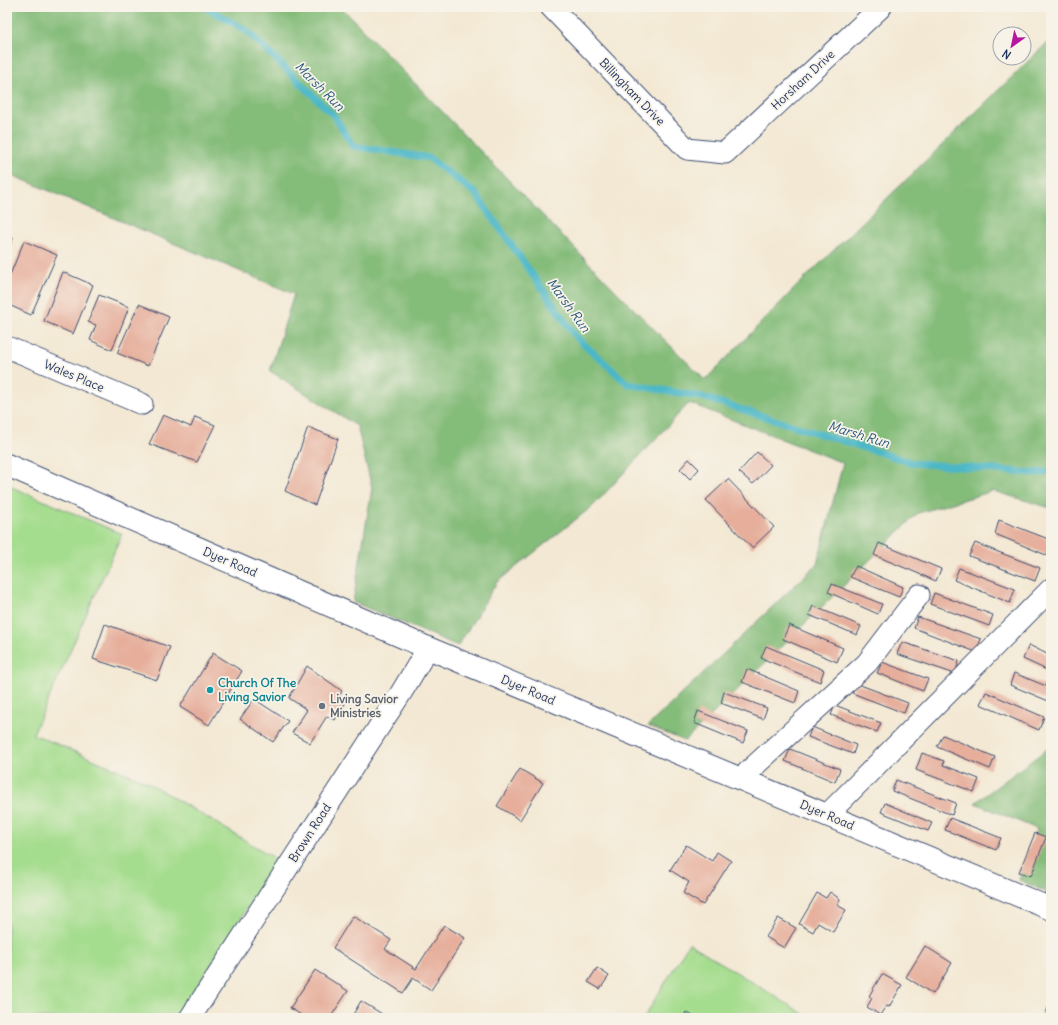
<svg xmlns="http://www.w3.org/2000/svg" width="1058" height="1025" font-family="Delius,sans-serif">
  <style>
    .green { fill: #a5dd8e; stroke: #608676 }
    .forest { fill: #84bc79; stroke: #50766c }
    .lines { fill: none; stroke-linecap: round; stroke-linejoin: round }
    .stream { stroke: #4bb7c7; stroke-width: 7 }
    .building { fill: #e6ae9b }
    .minor-casing { stroke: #3b4b70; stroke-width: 23 }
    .tertiary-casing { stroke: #3b4b70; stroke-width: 24 }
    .minor { stroke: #fff; stroke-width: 21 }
    .tertiary { stroke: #fff; stroke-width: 22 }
    .culture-dot { fill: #0f9aa8; stroke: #f7f3e8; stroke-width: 1.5 }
    .worship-dot { fill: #6b7280; stroke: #f7f3e8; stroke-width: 1.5 }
    .labels { text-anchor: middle; stroke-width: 3.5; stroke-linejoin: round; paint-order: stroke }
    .street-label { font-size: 12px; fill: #1b2f5e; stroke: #f7f3e8 }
    .culture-label { font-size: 12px; font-weight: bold; fill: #0d838f; stroke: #f7f3e8; text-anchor: start }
    .worship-label { font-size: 12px; font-weight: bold; fill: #5b616d; stroke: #f7f3e8; text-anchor: start }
    .water-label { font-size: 13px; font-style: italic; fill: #29587e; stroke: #f7f3e8 }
  </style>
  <rect width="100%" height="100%" fill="#f7f3e8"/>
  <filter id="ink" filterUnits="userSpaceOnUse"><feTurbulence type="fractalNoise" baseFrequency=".025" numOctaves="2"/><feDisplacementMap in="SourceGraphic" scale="8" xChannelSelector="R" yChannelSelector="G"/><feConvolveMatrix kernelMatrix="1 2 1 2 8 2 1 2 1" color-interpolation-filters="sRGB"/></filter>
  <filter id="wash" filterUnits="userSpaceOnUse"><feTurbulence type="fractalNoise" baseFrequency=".012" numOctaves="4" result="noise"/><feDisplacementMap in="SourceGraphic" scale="16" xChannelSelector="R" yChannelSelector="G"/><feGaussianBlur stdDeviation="0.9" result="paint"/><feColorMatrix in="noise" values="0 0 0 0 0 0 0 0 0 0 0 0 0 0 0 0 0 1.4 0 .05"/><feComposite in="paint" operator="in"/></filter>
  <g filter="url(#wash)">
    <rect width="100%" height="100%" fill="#f3e8d3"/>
    <!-- green -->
    <g class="green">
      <path d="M 7,485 L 122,534 L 33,734 L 147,782 L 278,860 L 177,1018 L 7,1018 Z"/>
      <path d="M 689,943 L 810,1018 L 644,1018 Z"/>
    </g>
    <!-- forest -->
    <g class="forest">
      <path d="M 7,7 L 341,7 L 614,289 L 705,380 L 800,283 L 1051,39 L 1051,508 L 993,491 L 918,513 L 685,741 L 648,726 L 817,564 L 843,463 L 689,403 L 594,505 L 497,582 L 458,646 L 353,602 L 372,488 L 357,426 L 270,371 L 294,294 L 7,173 Z"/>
      <path d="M 1051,746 L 1051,894 L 1019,880 L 1037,829 L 975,803 Z"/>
    </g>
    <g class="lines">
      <!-- stream -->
      <path class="stream" d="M 205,7 L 246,30 L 335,117 L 353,146 L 429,158 L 475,193 L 576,337 L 628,384 L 702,397 L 913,463 L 1032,473 L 1051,472"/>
    </g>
    <g id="blocks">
      <!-- building -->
      <g class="building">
        <path d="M 7,236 L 13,238 L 7,252 Z"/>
        <path d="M 24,241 L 57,255 L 31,315 L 9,305 L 7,303 L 7,282 Z"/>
        <path d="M 63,272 L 93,285 L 73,334 L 44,321 Z"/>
        <path d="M 99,295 L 129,307 L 112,350 L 90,340 L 96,325 L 88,322 Z"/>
        <path d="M 139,304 L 169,317 L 148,366 L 117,353 Z"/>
        <path d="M 163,415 L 191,427 L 195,417 L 215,425 L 197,462 L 149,444 Z"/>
        <path d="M 308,427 L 338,439 L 315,505 L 285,491 Z"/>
        <path d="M 757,452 L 771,465 L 753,484 L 739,472 Z"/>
        <path d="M 689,459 L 699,469 L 690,479 L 680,469 Z"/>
        <path d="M 728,479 L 774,527 L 752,548 L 706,500 Z"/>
        <path d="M 999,520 L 1051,540 L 1051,557 L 995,534 Z"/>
        <path d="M 879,543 L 941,569 L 936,581 L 874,555 Z"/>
        <path d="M 975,543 L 1040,568 L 1035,581 L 969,556 Z"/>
        <path d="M 856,566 L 903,587 L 899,597 L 850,577 Z"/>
        <path d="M 959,568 L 1015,589 L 1010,603 L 954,580 Z"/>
        <path d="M 832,584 L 882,604 L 878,614 L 828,592 Z"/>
        <path d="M 934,593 L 993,615 L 989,626 L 930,604 Z"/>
        <path d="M 813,606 L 861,626 L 857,635 L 809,615 Z"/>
        <path d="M 918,617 L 981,639 L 976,652 L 914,628 Z"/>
        <path d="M 105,624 L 170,647 L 157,680 L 93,659 Z"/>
        <path d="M 789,625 L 843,648 L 837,662 L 783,639 Z"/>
        <path d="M 902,642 L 959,661 L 955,674 L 897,654 Z"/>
        <path d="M 1029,645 L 1051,656 L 1051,672 L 1023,659 Z"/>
        <path d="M 766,646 L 824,670 L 820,682 L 761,658 Z"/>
        <path d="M 213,653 L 242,671 L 209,725 L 180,707 Z"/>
        <path d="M 882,662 L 928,679 L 923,691 L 877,673 Z"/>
        <path d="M 307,666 L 342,691 L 339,697 L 346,702 L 335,720 L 327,716 L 310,743 L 292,733 L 307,710 L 289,698 Z"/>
        <path d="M 747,669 L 799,691 L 795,703 L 742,682 Z"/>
        <path d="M 1014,673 L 1051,688 L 1051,702 L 1010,685 Z"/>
        <path d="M 855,683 L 908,703 L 904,713 L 852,693 Z"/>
        <path d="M 724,692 L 767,708 L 763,719 L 721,703 Z"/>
        <path d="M 986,692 L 1044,717 L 1039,730 L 980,704 Z"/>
        <path d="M 254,699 L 288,721 L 273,742 L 240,719 Z"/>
        <path d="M 835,705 L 881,723 L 877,732 L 831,715 Z"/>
        <path d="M 698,711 L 748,731 L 743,743 L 694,723 Z"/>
        <path d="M 812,727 L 856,745 L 853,754 L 808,737 Z"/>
        <path d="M 943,735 L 995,757 L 990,769 L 937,747 Z"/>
        <path d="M 790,749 L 840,769 L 835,782 L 785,761 Z"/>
        <path d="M 922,753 L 944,761 L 943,765 L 979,779 L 974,792 L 916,770 Z"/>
        <path d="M 520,769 L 543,783 L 520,820 L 497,806 Z"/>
        <path d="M 896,780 L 956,803 L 952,815 L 892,791 Z"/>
        <path d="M 885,803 L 932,823 L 928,831 L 881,812 Z"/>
        <path d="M 950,818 L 1001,838 L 996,850 L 945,830 Z"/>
        <path d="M 1035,833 L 1046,837 L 1031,876 L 1019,872 Z"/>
        <path d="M 686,845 L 712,861 L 717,852 L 731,861 L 703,905 L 683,893 L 689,882 L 670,870 Z"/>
        <path d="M 830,892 L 840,899 L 837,905 L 846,910 L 833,932 L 818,923 L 813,932 L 799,924 L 817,893 L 826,898 Z"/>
        <path d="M 353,916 L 391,940 L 385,949 L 416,969 L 444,925 L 465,938 L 431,990 L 413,978 L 403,993 L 333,948 Z"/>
        <path d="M 778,918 L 796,928 L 784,948 L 766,937 Z"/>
        <path d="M 925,946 L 952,963 L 933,994 L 906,977 Z"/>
        <path d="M 597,968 L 609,976 L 600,989 L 588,982 Z"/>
        <path d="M 315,970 L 348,991 L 330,1018 L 306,1018 L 290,1008 Z"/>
        <path d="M 882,974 L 902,985 L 889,1007 L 886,1006 L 880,1015 L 867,1007 L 872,998 L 869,996 Z"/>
        <path d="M 361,1001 L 382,1014 L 380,1018 L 351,1018 Z"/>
        <path d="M 1050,1003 L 1051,1003 L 1051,1018 L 1044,1018 Z"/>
        <path d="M 686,1012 L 696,1018 L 683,1018 Z"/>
      </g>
    </g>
  </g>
  <g filter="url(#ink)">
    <use href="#blocks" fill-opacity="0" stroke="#3b4b70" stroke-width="1"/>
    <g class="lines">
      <defs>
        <g id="minor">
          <path d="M 551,7 L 687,149 L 725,153 L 881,7"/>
          <path d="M 7,347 L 142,404"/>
          <path d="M 740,779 L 867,663 L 919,595"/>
          <path d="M 827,815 L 1051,589"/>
          <path d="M 190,1018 L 401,693 L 428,648"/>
        </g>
        <path id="tertiary" d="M 7,465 L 428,648 L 1051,909"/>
      </defs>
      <!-- minor casing -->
      <use href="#minor" class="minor-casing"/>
      <!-- tertiary casing -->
      <use href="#tertiary" class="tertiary-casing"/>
      <!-- minor -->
      <use href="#minor" class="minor"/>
      <!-- tertiary -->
      <use href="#tertiary" class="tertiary"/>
    </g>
  </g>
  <!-- markers -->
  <circle class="culture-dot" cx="210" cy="690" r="4"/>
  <circle class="worship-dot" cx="322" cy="706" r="4"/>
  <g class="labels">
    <!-- street labels -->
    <g class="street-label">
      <text transform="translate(803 80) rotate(-43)" y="4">Horsham Drive</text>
      <text transform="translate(632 92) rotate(46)" y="4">Billingham Drive</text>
      <text transform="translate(74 376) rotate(23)" y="4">Wales Place</text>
      <text transform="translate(230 562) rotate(23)" y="4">Dyer Road</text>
      <text transform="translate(528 690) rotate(23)" y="4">Dyer Road</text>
      <text transform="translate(827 815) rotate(23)" y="4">Dyer Road</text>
      <text transform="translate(310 833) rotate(-57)" y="4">Brown Road</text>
    </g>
    <!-- culture labels -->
    <g class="culture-label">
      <text x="218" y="687">Church Of The<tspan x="218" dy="14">Living Savior</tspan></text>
    </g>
    <!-- worship labels -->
    <g class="worship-label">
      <text x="330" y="703">Living Savior<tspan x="330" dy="14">Ministries</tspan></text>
    </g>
    <!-- water labels -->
    <g class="water-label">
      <text transform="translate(320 86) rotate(45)" y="5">Marsh Run</text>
      <text transform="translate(569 305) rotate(54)" y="5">Marsh Run</text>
      <text transform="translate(859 434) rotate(17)" y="5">Marsh Run</text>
    </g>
  </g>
  <!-- margin -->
  <rect width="1058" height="1025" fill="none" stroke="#f7f3e8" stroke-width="24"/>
  <!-- north arrow -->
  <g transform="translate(1012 46) rotate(213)"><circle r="19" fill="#f7f3e8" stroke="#9fa5b1"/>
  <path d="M0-3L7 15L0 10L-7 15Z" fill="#b5179e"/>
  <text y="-6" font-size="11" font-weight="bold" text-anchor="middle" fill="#1b2f5e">N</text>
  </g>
</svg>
